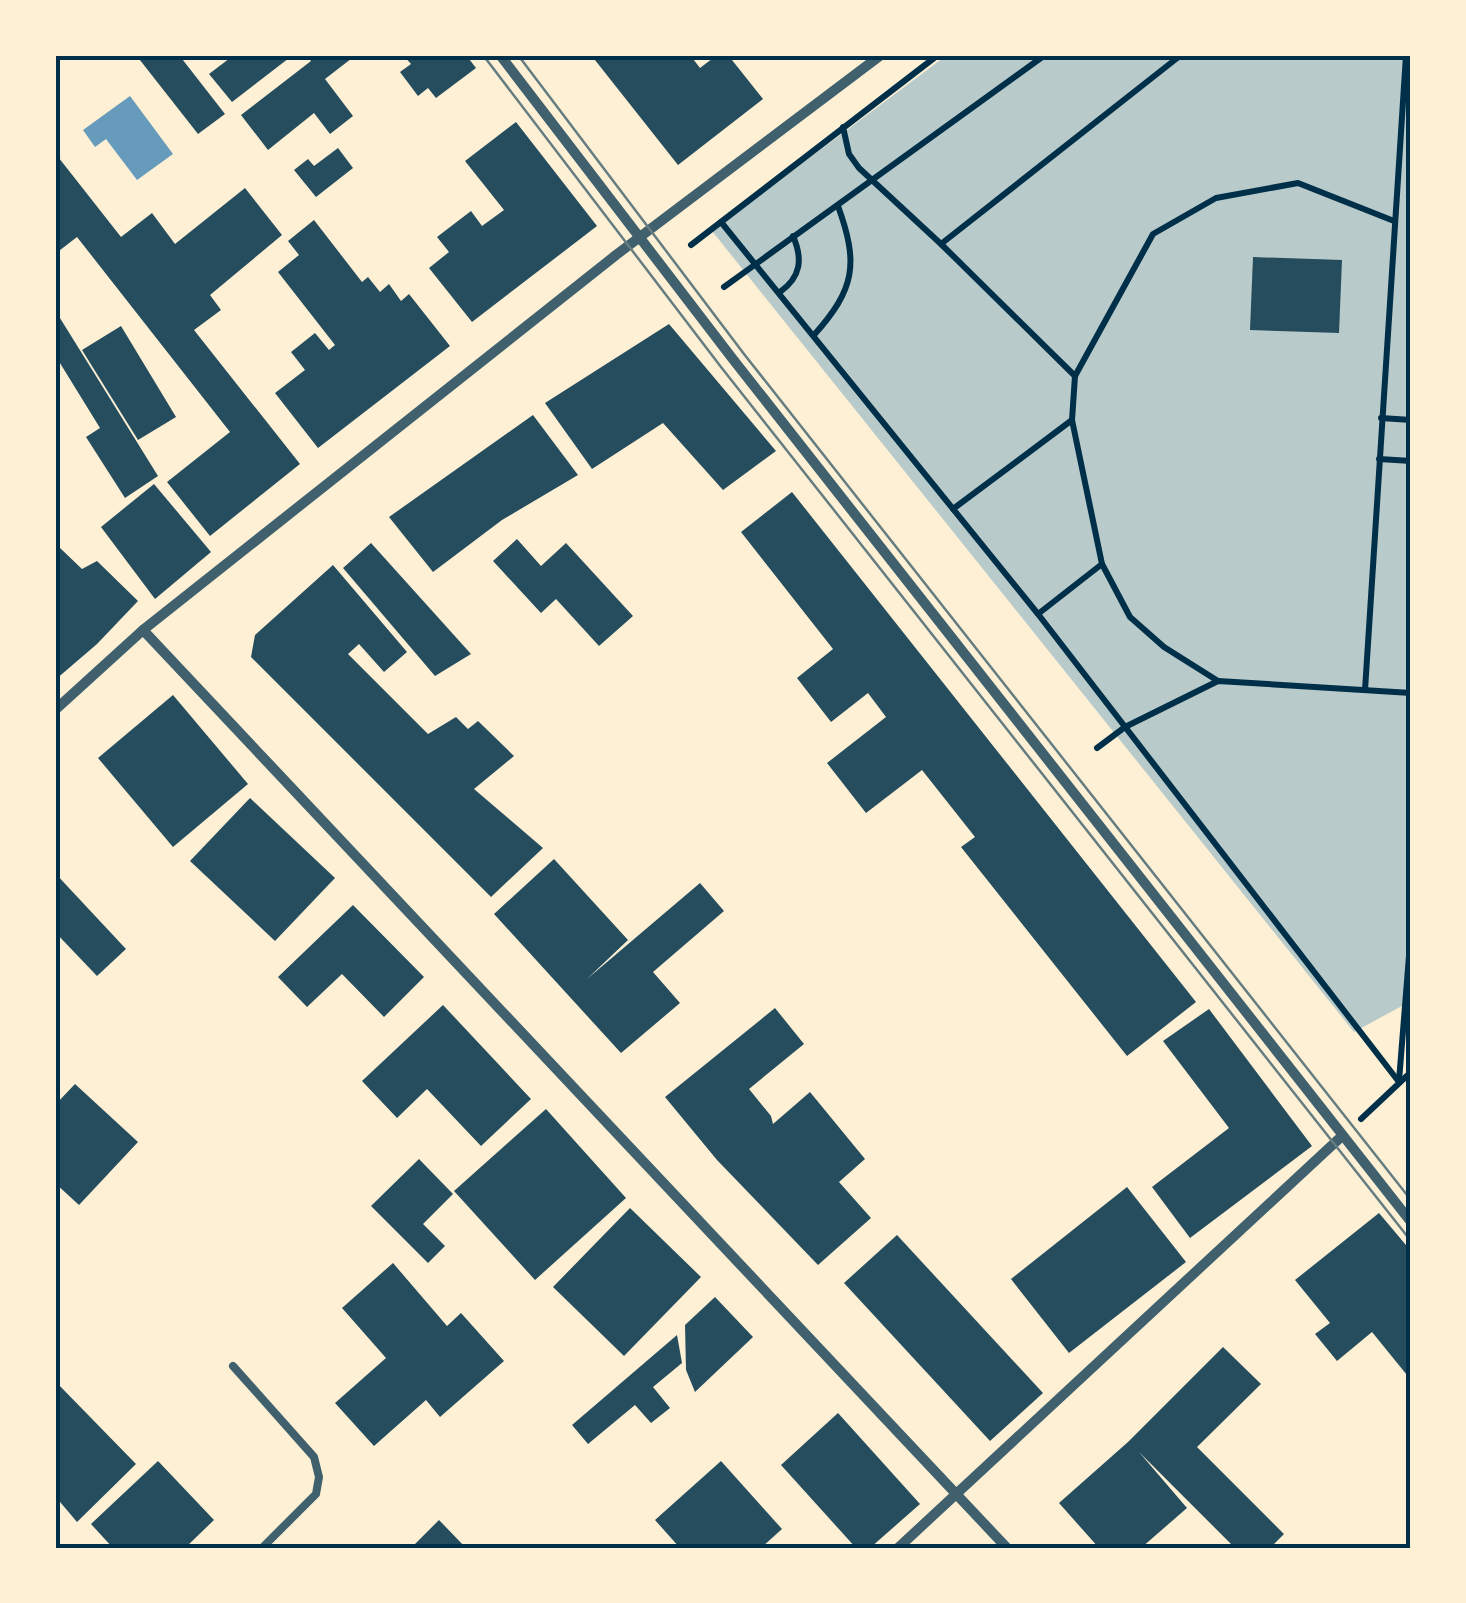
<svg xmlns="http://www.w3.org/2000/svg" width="1466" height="1603" font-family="'PT Sans Narrow',sans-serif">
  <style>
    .green { fill: #b9caca }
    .water { fill: #669bbc }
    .building { fill: #264d5e }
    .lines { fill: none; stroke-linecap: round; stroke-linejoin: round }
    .path { stroke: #003049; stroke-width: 6 }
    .service { stroke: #3f606c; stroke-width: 8 }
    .minor { stroke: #3f606c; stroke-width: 10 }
    .tram { stroke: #657d81; stroke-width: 2.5 }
    .neatline { fill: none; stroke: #003049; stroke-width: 4 }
  </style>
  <rect width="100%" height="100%" fill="#fdf0d5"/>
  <!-- green -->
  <path class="green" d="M 947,55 L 1411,55 L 1411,1001 L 1354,1032 L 712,231 Z"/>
  <!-- water -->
  <path class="water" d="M 130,96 L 173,154 L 137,180 L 106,139 L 95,147 L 83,130 Z"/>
  <!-- building -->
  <g class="building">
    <path d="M 136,55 L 179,55 L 225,114 L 198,134 Z"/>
    <path d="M 234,55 L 293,55 L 232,102 L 209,74 Z"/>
    <path d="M 306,55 L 356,55 L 325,79 L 353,116 L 330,134 L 314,113 L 268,150 L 241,115 L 311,61 Z"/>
    <path d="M 403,55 L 466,55 L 476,68 L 436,98 L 428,88 L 418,96 L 400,72 L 411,64 Z"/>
    <path d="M 591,55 L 690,55 L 700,68 L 717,55 L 728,55 L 763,99 L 678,165 Z"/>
    <path d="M 516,122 L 597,226 L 472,322 L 429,268 L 449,252 L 437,237 L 471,211 L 482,226 L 504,210 L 465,161 Z"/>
    <path d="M 338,148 L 353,168 L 316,197 L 294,170 L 308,159 L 314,166 Z"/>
    <path d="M 55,153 L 121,237 L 152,213 L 175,244 L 245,188 L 282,235 L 210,295 L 221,310 L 194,330 L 300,464 L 210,536 L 167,482 L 230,432 L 77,237 L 55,254 Z"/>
    <path d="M 314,220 L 362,282 L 368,277 L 380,292 L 389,284 L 401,301 L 409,294 L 450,346 L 318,448 L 275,393 L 305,370 L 291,352 L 315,333 L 329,350 L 335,345 L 278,272 L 299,255 L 288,241 Z"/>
    <path d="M 1253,257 L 1342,260 L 1339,333 L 1250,330 Z"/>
    <path d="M 55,310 L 158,476 L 125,498 L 86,437 L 100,428 L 55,355 Z"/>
    <path d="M 669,324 L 776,451 L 723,490 L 663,423 L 592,469 L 545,403 Z"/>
    <path d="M 121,326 L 176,417 L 138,440 L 82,350 Z"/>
    <path d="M 533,415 L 578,475 L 502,520 L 433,572 L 389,517 Z"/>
    <path d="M 154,484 L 211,552 L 155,599 L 101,527 Z"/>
    <path d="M 792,492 L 1196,1002 L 1127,1056 L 961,847 L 975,837 L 922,770 L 866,813 L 827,763 L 886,717 L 868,693 L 831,722 L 797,678 L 833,649 L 741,532 Z"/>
    <path d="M 517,539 L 541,566 L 566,543 L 633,616 L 599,646 L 556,599 L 541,613 L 493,561 Z"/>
    <path d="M 371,543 L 471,654 L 435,676 L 343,568 Z"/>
    <path d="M 59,547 L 82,569 L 97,561 L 138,601 L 97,644 L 55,680 L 55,551 Z"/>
    <path d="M 333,565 L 407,652 L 384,672 L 359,644 L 348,654 L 428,734 L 456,717 L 468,729 L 478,721 L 514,756 L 474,789 L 543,848 L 491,897 L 251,657 L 255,635 Z"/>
    <path d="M 173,695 L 248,784 L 173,847 L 98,758 Z"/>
    <path d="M 250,798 L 335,878 L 275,941 L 190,861 Z"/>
    <path d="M 554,859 L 628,940 L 587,979 L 700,883 L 724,911 L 653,972 L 680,1003 L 621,1053 L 494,914 Z"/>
    <path d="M 55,873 L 126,949 L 97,976 L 55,932 Z"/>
    <path d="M 353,905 L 424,977 L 384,1017 L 342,974 L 307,1007 L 278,977 Z"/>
    <path d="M 443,1005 L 531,1099 L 481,1146 L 427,1089 L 397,1118 L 362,1081 Z"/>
    <path d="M 775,1008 L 804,1044 L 749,1089 L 771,1116 L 773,1124 L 810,1092 L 865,1159 L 839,1182 L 871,1218 L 818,1265 L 717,1160 L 665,1097 Z"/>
    <path d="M 1209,1009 L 1312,1146 L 1190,1238 L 1152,1187 L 1229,1128 L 1163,1041 Z"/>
    <path d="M 75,1084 L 138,1142 L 79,1205 L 55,1183 L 55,1105 Z"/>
    <path d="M 546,1109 L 626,1198 L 535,1280 L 454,1191 Z"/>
    <path d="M 419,1159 L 453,1194 L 423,1224 L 445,1246 L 428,1263 L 371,1206 Z"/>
    <path d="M 1127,1187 L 1186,1262 L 1069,1353 L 1011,1279 Z"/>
    <path d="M 630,1208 L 701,1277 L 624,1356 L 553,1287 Z"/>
    <path d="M 1379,1213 L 1411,1251 L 1411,1380 L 1372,1332 L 1337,1361 L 1315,1334 L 1330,1323 L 1295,1280 Z"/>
    <path d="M 897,1235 L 1043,1393 L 990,1441 L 844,1283 Z"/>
    <path d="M 393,1263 L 447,1326 L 461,1313 L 504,1361 L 440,1417 L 426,1400 L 374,1446 L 335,1403 L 386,1358 L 342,1308 Z"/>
    <path d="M 715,1297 L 753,1337 L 695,1392 L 686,1370 L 685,1325 Z"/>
    <path d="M 677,1335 L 682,1363 L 653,1387 L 670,1408 L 651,1423 L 635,1405 L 588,1444 L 572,1425 Z"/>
    <path d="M 1223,1347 L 1261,1384 L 1197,1447 L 1284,1534 L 1270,1548 L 1235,1548 L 1139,1452 L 1187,1508 L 1141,1548 L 1099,1548 L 1059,1503 L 1128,1442 Z"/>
    <path d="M 55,1381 L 136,1464 L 77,1522 L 55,1496 Z"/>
    <path d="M 838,1413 L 920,1504 L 870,1548 L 856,1548 L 781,1465 Z"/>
    <path d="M 158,1461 L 214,1520 L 185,1548 L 113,1548 L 91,1524 Z"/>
    <path d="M 721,1461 L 782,1529 L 761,1548 L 680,1548 L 655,1520 Z"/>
    <path d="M 439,1520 L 466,1548 L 411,1548 Z"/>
  </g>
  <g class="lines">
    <!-- path -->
    <g class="path">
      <path d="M 843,127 L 849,154 L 859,168 L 941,244 L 1075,376"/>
      <path d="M 721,222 L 1038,614 L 1399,1082"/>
      <path d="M 941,244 L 1181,55"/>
      <path d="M 691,245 L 938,55"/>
      <path d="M 724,287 L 1045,55"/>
      <path d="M 780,292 C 801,277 803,259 793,236"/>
      <path d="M 814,335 C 855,289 859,264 838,206"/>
      <path d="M 1381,418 L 1411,420"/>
      <path d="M 1379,459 L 1411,461"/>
      <path d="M 953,509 L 1072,420"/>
      <path d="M 1038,614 L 1102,564"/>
      <path d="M 1218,681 L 1164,647 L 1130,617 L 1102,564 L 1072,420 L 1075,376 L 1153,234 L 1216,198 L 1298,183 L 1394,221"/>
      <path d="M 1365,690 L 1406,55"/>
      <path d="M 1097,748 L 1125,727 L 1218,681 L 1411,693"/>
      <path d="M 1399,1081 L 1411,931"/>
      <path d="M 1361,1119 L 1411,1072"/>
    </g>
    <!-- service -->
    <path class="service" d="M 233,1366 L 314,1457 L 319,1477 L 316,1494 L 262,1548"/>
    <!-- minor -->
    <g class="minor">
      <path d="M 500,55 L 732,358 L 1411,1222"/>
      <path d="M 143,630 L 1007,1548"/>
      <path d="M 55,710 L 143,630 L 616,255 L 881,55"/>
      <path d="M 898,1548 L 1342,1136"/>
    </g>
    <!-- tram -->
    <g class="tram">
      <path d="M 483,55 L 721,367 L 1411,1241"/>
      <path d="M 518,55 L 744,354 L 1411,1200"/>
    </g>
  </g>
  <!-- border -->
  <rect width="1466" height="1603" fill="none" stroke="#fdf0d5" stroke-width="115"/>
  <rect x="58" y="58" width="1350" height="1488" class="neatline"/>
</svg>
